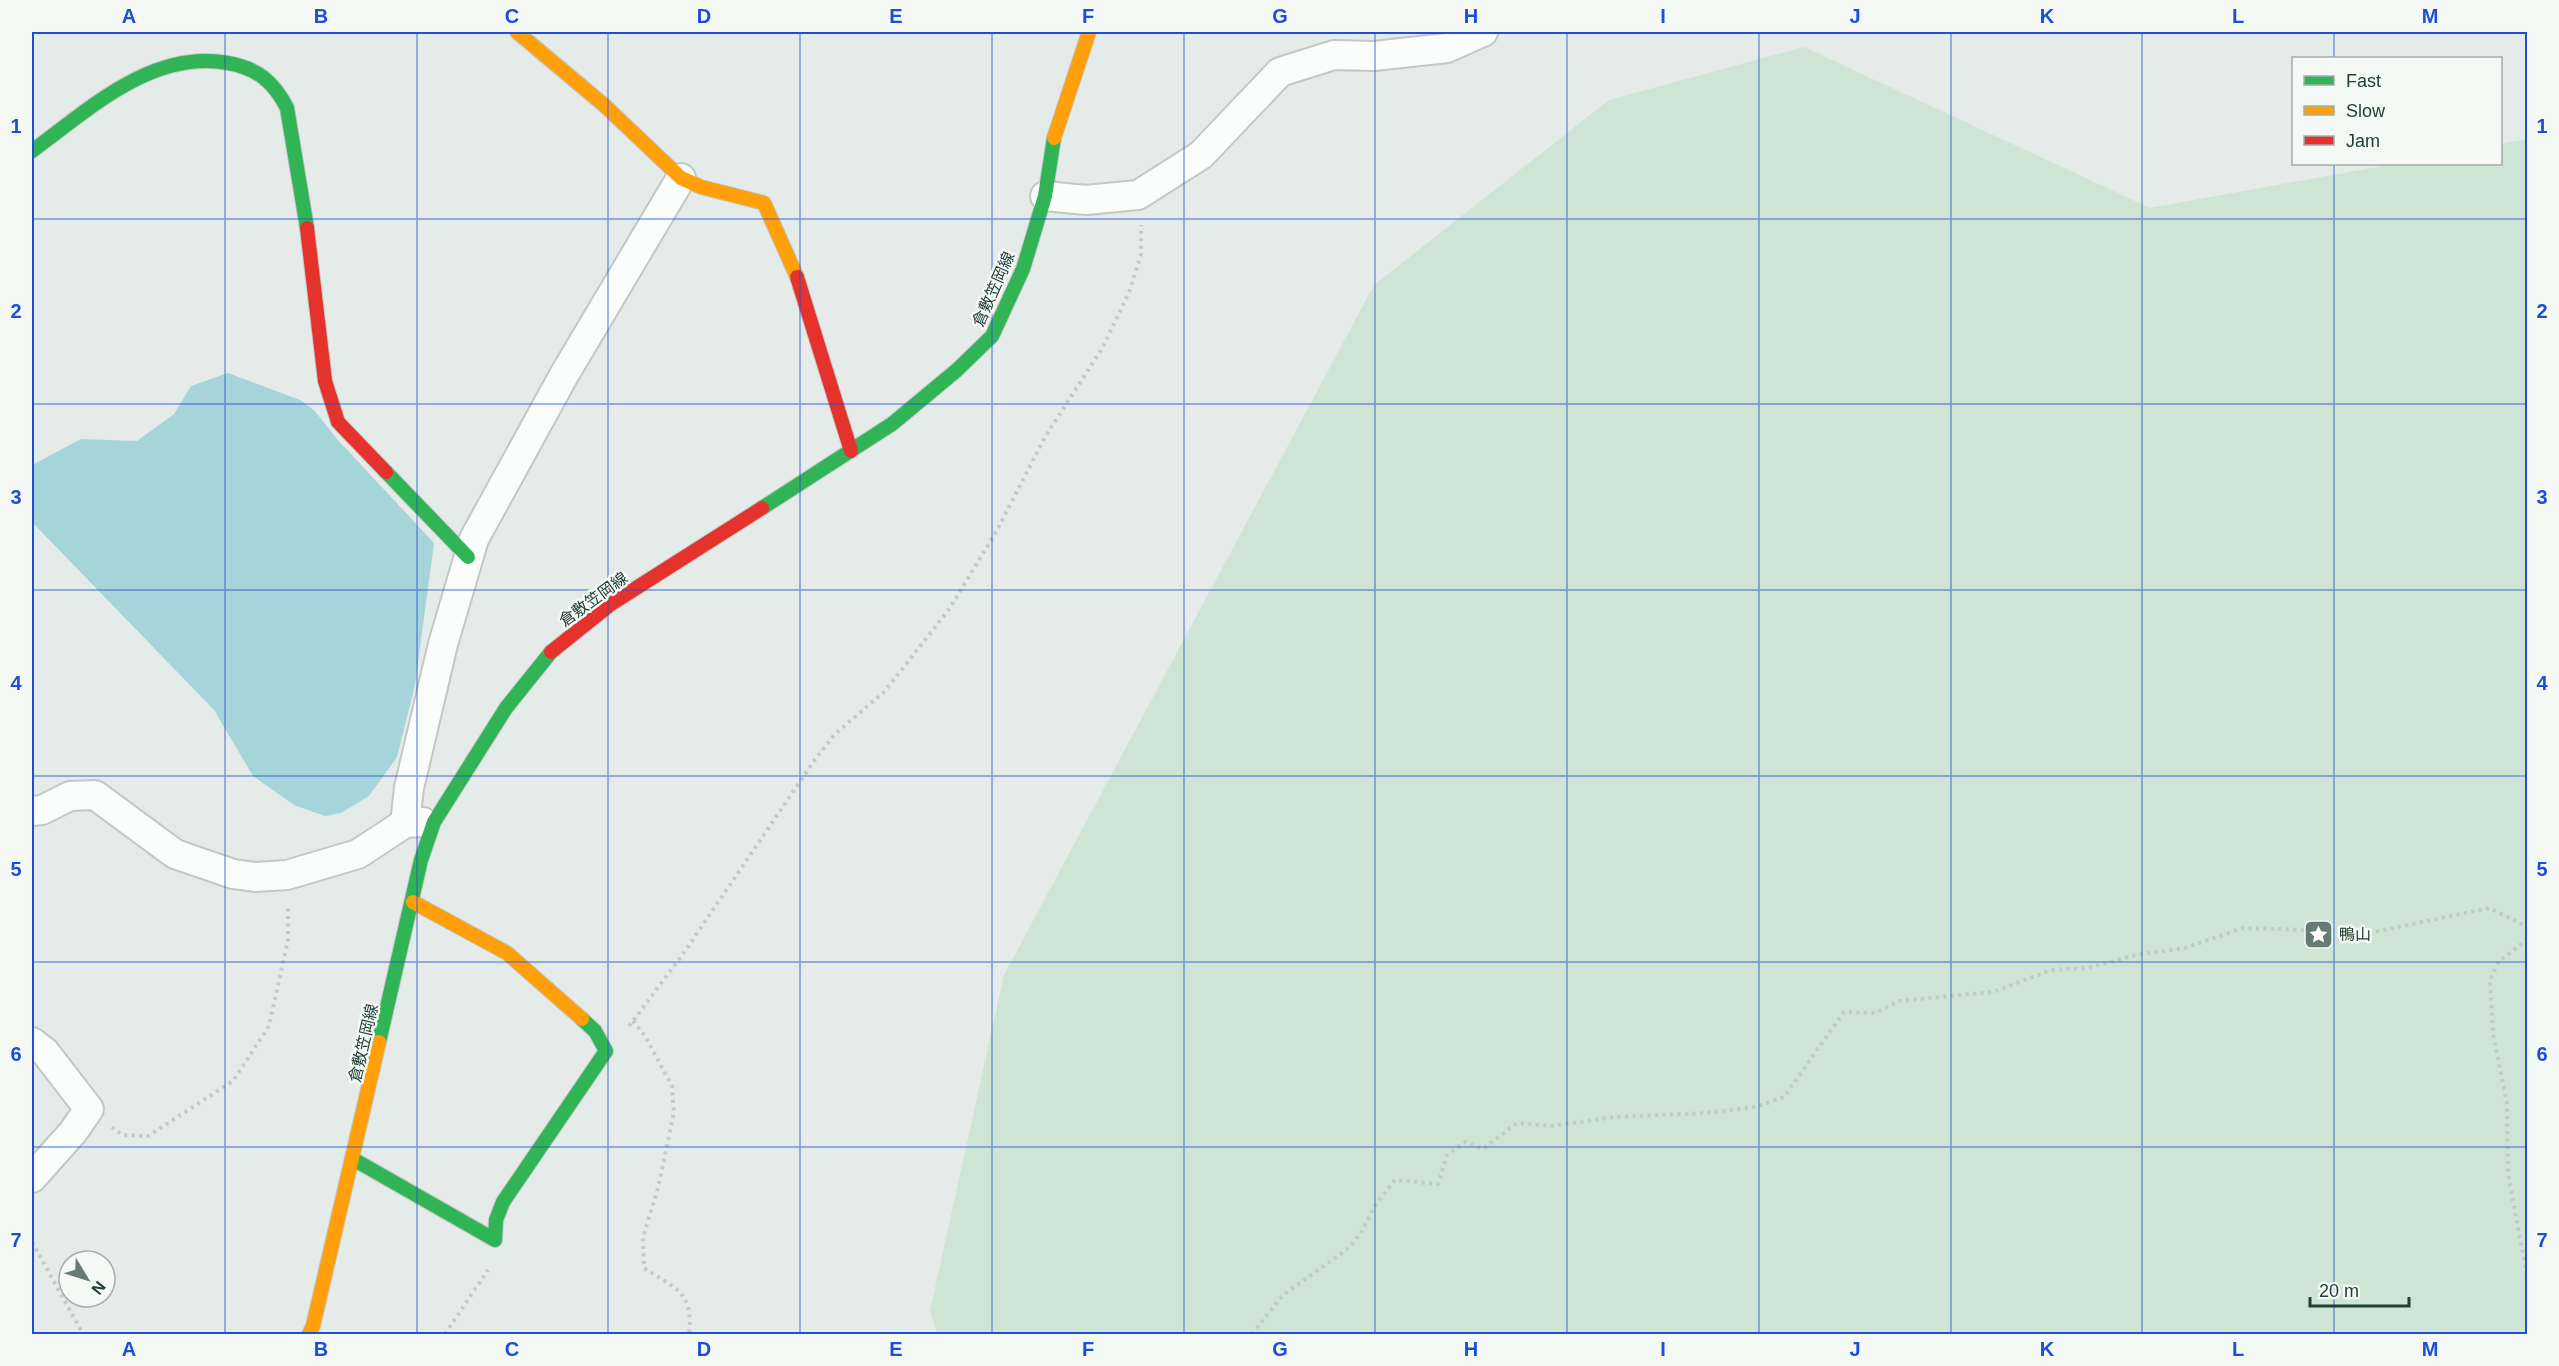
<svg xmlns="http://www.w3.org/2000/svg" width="2559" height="1366" font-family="Helvetica,'Noto Sans JP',sans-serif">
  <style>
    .green { fill: #cee4d4 }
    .water { fill: #a6d5d9 }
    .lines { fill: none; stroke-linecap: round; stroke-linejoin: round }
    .street-casing { stroke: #c2c8c5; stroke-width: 32 }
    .fast-casing { stroke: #c1c8c5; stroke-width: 16 }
    .slow-casing { stroke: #c1c8c5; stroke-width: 16 }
    .jam-casing { stroke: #c1c8c5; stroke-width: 16 }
    .path { stroke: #c1cbc6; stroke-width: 4; stroke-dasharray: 3 4.5; stroke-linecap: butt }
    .street { stroke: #fbfcfc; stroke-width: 28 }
    .fast { stroke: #30b455; stroke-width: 14 }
    .slow { stroke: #ff9f0a; stroke-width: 14 }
    .jam { stroke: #e5322d; stroke-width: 14 }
    .grid { fill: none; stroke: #1d4ed8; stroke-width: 1.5; stroke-opacity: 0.55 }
    .labels { text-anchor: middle; stroke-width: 5; stroke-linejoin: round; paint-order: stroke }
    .street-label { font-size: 16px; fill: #223f36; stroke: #f4f9f6 }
    .poi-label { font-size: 16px; fill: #223f36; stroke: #f4f9f6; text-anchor: start }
    .neatline { fill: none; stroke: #1d4ed8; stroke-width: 2 }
    .grid-label { font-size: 20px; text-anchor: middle; font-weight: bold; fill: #1d4ed8 }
  </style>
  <rect width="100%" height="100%" fill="#e5ebe8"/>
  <!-- green -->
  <path class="green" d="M 1804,47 L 2150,208 L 2394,164 L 2500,164 L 2501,144 L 2527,139 L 2527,1334 L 937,1334 L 930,1311 L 1004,975 L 1374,285 L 1609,100 Z"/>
  <!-- water -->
  <path class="water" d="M 228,373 L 300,400 L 314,410 L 337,439 L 434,543 L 415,685 L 397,757 L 369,796 L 341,813 L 325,816 L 294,805 L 253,776 L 214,710 L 32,522 L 32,465 L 81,439 L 137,441 L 174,414 L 191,386 Z"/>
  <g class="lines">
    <defs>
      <g id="street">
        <path d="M 1045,196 L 1086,200 L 1138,195 L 1201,155 L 1280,72 L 1334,55 L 1374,56 L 1447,48 L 1483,32"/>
        <path d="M 32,811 L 42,810 L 70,796 L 95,795 L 175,854 L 233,874 L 255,877 L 287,875 L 358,854 L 405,823 L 423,822"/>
        <path d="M 405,823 L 409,788 L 443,644 L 474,539 L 564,375 L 681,178"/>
        <path d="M 32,1042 L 45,1052 L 89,1109 L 73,1132 L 32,1178"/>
      </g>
      <g id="fast">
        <path d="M 32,151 C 88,110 152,49 228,63 C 257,68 274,82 287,108 L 307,228"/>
        <path d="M 386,472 L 468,557"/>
        <path d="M 762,508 L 892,424 L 957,370 L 992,336 L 1023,269 L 1045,196 L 1054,138"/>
        <path d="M 379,1042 L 421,860 L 434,822 L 506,708 L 551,652"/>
        <path d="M 353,1159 L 495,1240 L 496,1220 L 503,1202 L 606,1051 L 595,1031 L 582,1019"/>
      </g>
      <g id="slow">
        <path d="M 517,32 L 604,105 L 681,178 L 701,187 L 764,203 L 797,277"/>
        <path d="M 1054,138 L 1089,32"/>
        <path d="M 413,902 L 507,953 L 582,1019"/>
        <path d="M 309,1334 L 313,1326 L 379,1042"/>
      </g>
      <g id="jam">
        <path d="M 307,228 L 325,381 L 338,422 L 386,472"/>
        <path d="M 797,277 L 851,451"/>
        <path d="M 551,652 L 611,604 L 762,508"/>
      </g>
    </defs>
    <!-- street casing -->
    <use href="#street" class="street-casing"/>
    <!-- fast casing -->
    <use href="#fast" class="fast-casing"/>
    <!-- slow casing -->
    <use href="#slow" class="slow-casing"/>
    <!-- jam casing -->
    <use href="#jam" class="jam-casing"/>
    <!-- path -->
    <g class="path">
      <path d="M 2528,939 L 2499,961 L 2490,980 L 2493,1033 L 2507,1104 L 2508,1174 L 2528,1280"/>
      <path d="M 633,1021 L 645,1036 L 672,1086 L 674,1112 L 658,1188 L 643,1237 L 644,1268 C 675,1288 694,1292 689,1334"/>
      <path d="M 629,1026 L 683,954 L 816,758 L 835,734 L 885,691 L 950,608 L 996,532 L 1045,437 L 1103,347 L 1130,290 L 1141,254 L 1141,225"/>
      <path d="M 112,1127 L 122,1135 L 148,1136 L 233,1081 L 269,1026 L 288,940 L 288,906"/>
      <path d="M 32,1242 L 83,1334"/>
      <path d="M 445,1334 L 488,1270"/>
      <path d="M 1252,1334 L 1283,1295 L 1349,1248 L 1362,1231 L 1374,1207 L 1395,1180 L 1438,1184 L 1447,1155 L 1465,1142 L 1483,1149 L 1517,1123 L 1551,1126 L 1615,1117 L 1705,1113 L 1756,1107 L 1784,1097 L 1844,1012 L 1875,1013 L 1899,1001 L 1993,992 L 2051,970 L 2088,968 L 2136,955 L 2185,948 L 2243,928 L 2374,932 L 2489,908 L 2528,927"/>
    </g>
    <!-- street -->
    <use href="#street" class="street"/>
    <!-- fast -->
    <use href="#fast" class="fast"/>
    <!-- slow -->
    <use href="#slow" class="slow"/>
    <!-- jam -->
    <use href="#jam" class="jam"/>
  </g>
  <!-- grid -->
  <path class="grid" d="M 225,32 L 225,1334M 417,32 L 417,1334M 608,32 L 608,1334M 800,32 L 800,1334M 992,32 L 992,1334M 1184,32 L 1184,1334M 1375,32 L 1375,1334M 1567,32 L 1567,1334M 1759,32 L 1759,1334M 1951,32 L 1951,1334M 2142,32 L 2142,1334M 2334,32 L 2334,58M 2334,164 L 2334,1334M 32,219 L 2528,219M 32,404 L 2528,404M 32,590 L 2528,590M 32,776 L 2528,776M 32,962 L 2528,962M 32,1147 L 2528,1147"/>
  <!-- icons -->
  <defs>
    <symbol id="sight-square" viewBox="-11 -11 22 22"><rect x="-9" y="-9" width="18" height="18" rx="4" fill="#667b74" stroke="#f4f9f6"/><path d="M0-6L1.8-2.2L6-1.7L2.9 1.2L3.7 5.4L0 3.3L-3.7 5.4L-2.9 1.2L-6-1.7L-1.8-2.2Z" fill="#fff"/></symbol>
  </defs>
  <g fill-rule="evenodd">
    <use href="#sight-square" x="2302" y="918" width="33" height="33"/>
  </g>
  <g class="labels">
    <!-- street labels -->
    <g class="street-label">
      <text transform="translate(993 289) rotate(-66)" y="6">倉敷笠岡線</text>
      <text transform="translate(593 599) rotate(-36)" y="6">倉敷笠岡線</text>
      <text transform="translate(363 1043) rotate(-77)" y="6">倉敷笠岡線</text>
    </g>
    <!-- poi labels -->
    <g class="poi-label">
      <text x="2339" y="940">鴨山</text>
    </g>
  </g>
  <!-- border -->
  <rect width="2559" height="1366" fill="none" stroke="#f4f9f6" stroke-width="66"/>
  <!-- legend -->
  <rect x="2292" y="57" width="210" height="108" fill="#f4f9f6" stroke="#a0afa9" stroke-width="1.5"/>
  <rect x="2304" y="76" width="30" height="9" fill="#30b455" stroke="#a0afa9" stroke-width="1.5"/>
  <text x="2346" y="87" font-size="18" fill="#223f36">Fast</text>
  <rect x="2304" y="106" width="30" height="9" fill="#ff9f0a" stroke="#a0afa9" stroke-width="1.5"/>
  <text x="2346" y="117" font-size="18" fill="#223f36">Slow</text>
  <rect x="2304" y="136" width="30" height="9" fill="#e5322d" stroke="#a0afa9" stroke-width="1.5"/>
  <text x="2346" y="147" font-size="18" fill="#223f36">Jam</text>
  <!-- north arrow -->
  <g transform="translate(87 1279) rotate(128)"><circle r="28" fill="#f4f9f6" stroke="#a0afa9" stroke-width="1.5"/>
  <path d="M0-4.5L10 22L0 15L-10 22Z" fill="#667b74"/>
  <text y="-9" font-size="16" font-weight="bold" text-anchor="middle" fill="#223f36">N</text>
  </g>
  <!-- scale -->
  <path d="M2310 1297v9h99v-9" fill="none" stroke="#223f36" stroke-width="3"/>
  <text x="2319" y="1297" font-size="18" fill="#223f36" stroke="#f4f9f6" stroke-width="4.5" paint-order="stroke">20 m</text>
  <rect x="33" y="33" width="2493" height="1300" class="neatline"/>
  <g class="grid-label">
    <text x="129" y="23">A</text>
    <text x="321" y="23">B</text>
    <text x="512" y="23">C</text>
    <text x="704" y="23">D</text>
    <text x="896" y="23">E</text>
    <text x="1088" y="23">F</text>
    <text x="1280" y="23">G</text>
    <text x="1471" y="23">H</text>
    <text x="1663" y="23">I</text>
    <text x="1855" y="23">J</text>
    <text x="2047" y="23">K</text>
    <text x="2238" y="23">L</text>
    <text x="2430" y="23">M</text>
    <text x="16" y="133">1</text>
    <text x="2542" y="133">1</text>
    <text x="16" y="318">2</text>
    <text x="2542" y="318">2</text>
    <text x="16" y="504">3</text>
    <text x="2542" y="504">3</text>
    <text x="16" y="690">4</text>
    <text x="2542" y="690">4</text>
    <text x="16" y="876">5</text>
    <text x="2542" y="876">5</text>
    <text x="16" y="1061">6</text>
    <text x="2542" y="1061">6</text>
    <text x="16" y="1247">7</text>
    <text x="2542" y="1247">7</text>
    <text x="129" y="1356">A</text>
    <text x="321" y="1356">B</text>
    <text x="512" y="1356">C</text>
    <text x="704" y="1356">D</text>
    <text x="896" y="1356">E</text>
    <text x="1088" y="1356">F</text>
    <text x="1280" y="1356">G</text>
    <text x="1471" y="1356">H</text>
    <text x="1663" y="1356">I</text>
    <text x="1855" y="1356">J</text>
    <text x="2047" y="1356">K</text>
    <text x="2238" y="1356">L</text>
    <text x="2430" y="1356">M</text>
  </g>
</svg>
